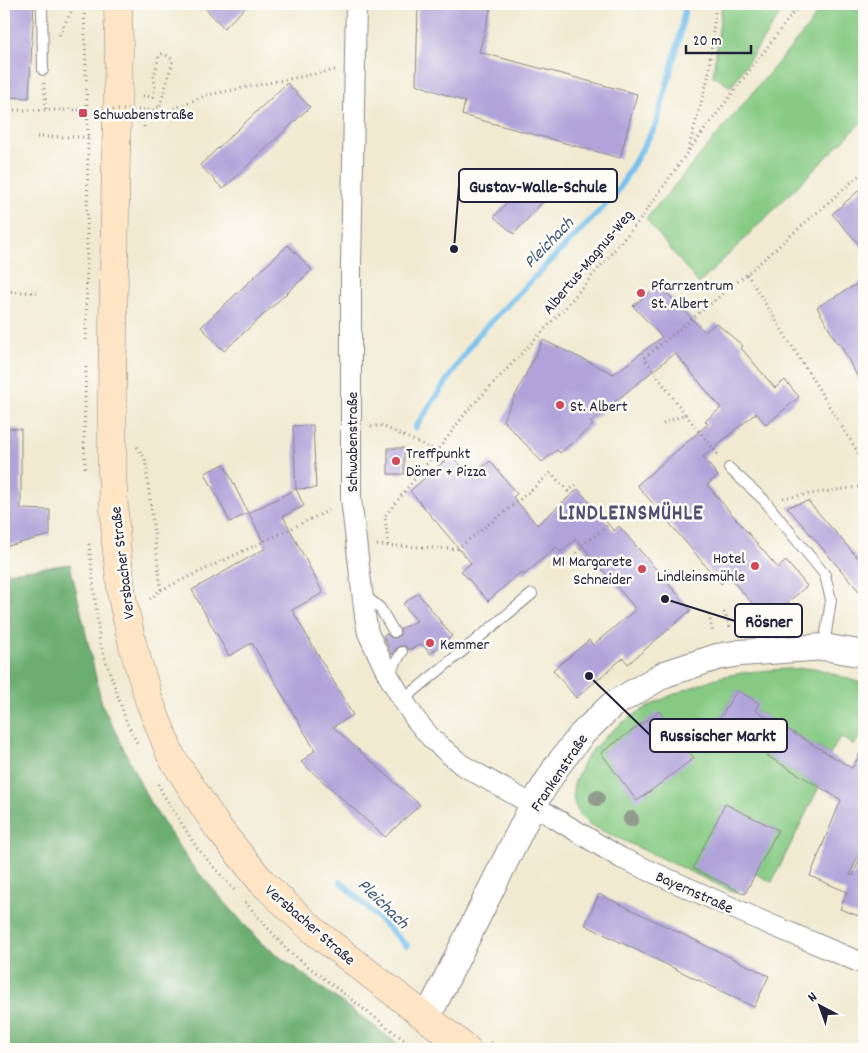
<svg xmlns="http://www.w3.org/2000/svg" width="868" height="1053" font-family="Dekko,sans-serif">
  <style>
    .green { fill: #86ca83; stroke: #54765f }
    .forest { fill: #6cae71; stroke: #476856 }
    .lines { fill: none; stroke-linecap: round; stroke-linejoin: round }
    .stream { stroke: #74bfed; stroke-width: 6 }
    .building { fill: #afa3d9 }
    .service-casing { stroke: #8a8686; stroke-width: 12 }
    .minor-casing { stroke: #8a8686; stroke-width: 22 }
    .tertiary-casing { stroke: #8a8686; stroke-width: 28 }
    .secondary-casing { stroke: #8a8686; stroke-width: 29 }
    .path { stroke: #8a8686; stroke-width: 3; stroke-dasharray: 1 4; stroke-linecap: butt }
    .service { stroke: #fff; stroke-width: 10 }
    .minor { stroke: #fff; stroke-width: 20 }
    .tertiary { stroke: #fff; stroke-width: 26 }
    .secondary { stroke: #fee5c5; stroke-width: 28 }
    .path-bridge { stroke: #8a8686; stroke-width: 3; stroke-dasharray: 1 4; stroke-linecap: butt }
    .tree { fill: #929c8c }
    .poi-dot { fill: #d1495b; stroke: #fdfcf7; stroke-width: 2 }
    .labels { text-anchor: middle; stroke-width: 5; stroke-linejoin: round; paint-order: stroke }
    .poi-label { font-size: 16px; fill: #22223b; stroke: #fdfcf7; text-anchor: start }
    .street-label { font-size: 16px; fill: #22223b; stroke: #fdfcf7 }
    .water-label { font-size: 18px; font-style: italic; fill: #3f5979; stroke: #fdfcf7 }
    .district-label { font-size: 21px; font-weight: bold; letter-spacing: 1px; fill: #534f72; stroke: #fdfcf7 }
    .leader { fill: none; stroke: #22223b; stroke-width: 2 }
    .callout-dot { fill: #22223b; stroke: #fdfcf7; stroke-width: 2 }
    .callout { fill: #fdfcf7; stroke: #22223b; stroke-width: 2 }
    .callout-label { font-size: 18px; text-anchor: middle; font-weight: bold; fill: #22223b }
  </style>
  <rect width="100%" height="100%" fill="#fdfcf7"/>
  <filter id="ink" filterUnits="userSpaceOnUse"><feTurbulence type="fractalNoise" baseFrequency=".02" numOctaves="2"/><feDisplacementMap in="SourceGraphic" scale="10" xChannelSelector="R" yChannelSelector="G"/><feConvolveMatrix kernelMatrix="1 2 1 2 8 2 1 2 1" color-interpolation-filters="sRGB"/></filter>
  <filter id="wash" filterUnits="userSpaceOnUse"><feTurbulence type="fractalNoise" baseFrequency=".0096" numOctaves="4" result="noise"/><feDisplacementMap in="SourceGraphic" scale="20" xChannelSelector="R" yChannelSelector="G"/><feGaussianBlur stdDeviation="1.12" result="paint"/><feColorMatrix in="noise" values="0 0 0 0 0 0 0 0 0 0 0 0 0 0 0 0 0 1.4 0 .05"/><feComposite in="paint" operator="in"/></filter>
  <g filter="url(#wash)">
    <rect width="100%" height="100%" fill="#f1ead1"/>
    <!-- green -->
    <g class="green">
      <path d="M 722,4 L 787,4 L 731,87 L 713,76 Z"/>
      <path d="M 823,4 L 864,4 L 864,120 L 699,284 L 646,219 L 808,27 Z"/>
      <path d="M 815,668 L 864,684 L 864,731 L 854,745 L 840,737 L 830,755 L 755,710 L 737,690 L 716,725 L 819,787 L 772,882 L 747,870 L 736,893 L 590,825 C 577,817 569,796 575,781 C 579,773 582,764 587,757 C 613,722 657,699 698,685 C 705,682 712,679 720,677 C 751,670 783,669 815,668 Z"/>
    </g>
    <!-- forest -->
    <path class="forest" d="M 70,564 L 102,704 L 149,801 L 190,863 L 261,943 L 405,1049 L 4,1049 L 4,573 Z"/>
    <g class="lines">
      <!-- stream -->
      <g class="stream">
        <path d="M 415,428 L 477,336 L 616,194 L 656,125 L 679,40 L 686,4"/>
        <path d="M 341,882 L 407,946"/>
      </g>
    </g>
    <g id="blocks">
      <!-- building -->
      <g class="building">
        <path d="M 4,4 L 34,4 L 29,98 L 4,97 Z"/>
        <path d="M 201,4 L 249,4 L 224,28 Z"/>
        <path d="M 418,4 L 492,4 L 479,52 L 637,94 L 620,158 L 462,115 L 465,102 L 416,84 Z"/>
        <path d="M 287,83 L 310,107 L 223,189 L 200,165 Z"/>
        <path d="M 534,172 L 554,189 L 514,234 L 494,217 Z"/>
        <path d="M 864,186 L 864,250 L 832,214 Z"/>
        <path d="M 288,245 L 312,270 L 224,351 L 201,327 Z"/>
        <path d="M 864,280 L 864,389 L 839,342 L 837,343 L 817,307 Z"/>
        <path d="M 659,285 L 705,332 L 716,323 L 743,346 L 741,348 L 775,388 L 785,380 L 799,397 L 766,425 L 756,413 L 703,457 L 718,476 L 707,485 L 778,568 L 786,561 L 807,586 L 767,620 L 729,577 L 721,584 L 637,485 L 708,424 L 705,421 L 721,408 L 675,353 L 590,422 L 593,425 L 560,453 L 557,450 L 542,462 L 503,420 L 543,340 L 614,374 L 662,337 L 633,306 Z"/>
        <path d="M 313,425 L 316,488 L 296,489 L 304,506 L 283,516 L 323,593 L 292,610 L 353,715 L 333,727 L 420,805 L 385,837 L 301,762 L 315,750 L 252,643 L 229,656 L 192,590 L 266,548 L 249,513 L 296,489 L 293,426 Z"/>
        <path d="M 4,428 L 21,429 L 21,509 L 50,510 L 50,535 L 4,547 Z"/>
        <rect x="388" y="448" width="16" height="26"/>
        <path d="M 451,455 L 462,467 L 479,471 L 490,461 L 517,494 L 513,497 L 537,525 L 578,489 L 614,531 L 619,526 L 691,610 L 628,664 L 623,658 L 576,698 L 553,670 L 589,640 L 593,645 L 636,609 L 576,539 L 561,552 L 556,547 L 524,575 L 521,572 L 488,601 L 461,571 L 471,563 L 410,491 Z"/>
        <path d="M 224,464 L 248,513 L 230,522 L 205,473 Z"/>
        <path d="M 808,501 L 864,565 L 864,597 L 787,507 Z"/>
        <path d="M 418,593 L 452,636 L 430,654 L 422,644 L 408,650 L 405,646 L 399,646 L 392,655 L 383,636 L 387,634 L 391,638 L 397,638 L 400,635 L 400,629 L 417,621 L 403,604 Z"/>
        <path d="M 737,690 L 759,703 L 755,710 L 852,768 L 864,747 L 864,842 L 850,875 L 853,876 L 863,850 L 864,851 L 864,918 L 840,909 L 847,892 L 810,876 L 841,800 L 716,725 Z"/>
        <path d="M 659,711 L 694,758 L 637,801 L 601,753 Z"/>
        <path d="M 725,804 L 778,830 L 745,894 L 693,868 Z"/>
        <path d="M 599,894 L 769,976 L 754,1007 L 585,925 Z"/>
      </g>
    </g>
  </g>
  <g filter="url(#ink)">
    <use href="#blocks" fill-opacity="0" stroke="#8a8686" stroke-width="1"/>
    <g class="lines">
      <defs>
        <g id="service">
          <path d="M 42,4 L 43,70"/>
          <path d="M 729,468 L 764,500 L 825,575 L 831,600 L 824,646"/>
          <path d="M 363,594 L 380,608 L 394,632"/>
          <path d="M 388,675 L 402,652"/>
          <path d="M 403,700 L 532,594"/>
        </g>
        <path id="minor" d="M 356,4 L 351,265 L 351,499 L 365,616 L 368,633 L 388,675 L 403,700 L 416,720 L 432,739 L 462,765 L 533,805 L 621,858 L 762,921 L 864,964"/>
        <path id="tertiary" d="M 427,1018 L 533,805 L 557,766 L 582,734 L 612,705 L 665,674 L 717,657 L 740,653 L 824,647 L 864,654"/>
        <path id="secondary" d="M 118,4 L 119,51 L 116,152 L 112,391 L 112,473 L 116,543 L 122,597 L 133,646 L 149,700 L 171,756 L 218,828 L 262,882 L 314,931 L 467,1049"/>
      </defs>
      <!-- service casing -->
      <use href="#service" class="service-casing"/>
      <!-- minor casing -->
      <use href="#minor" class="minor-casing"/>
      <!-- tertiary casing -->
      <use href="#tertiary" class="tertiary-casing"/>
      <!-- secondary casing -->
      <use href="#secondary" class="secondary-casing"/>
      <!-- path -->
      <g class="path">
        <path d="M 84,4 L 88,137 L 86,341"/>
        <path d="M 59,35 L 75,4"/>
        <path d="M 44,83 L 46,110"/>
        <path d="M 143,96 L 153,97 L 155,85 L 154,77 L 159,56 L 162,54 L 168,56 L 173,60 L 160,106"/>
        <path d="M 4,110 L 78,110"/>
        <path d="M 140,115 L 164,113 L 207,95 L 335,70"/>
        <path d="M 144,121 L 144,130"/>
        <path d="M 37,137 L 88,137"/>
        <path d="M 688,150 L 708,78 L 716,4"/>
        <path d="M 747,274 L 864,462"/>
        <path d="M 6,291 L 37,293"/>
        <path d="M 685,414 L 644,358 L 747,274 L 864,171"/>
        <path d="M 663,424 L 685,414 L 720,457"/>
        <path d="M 371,427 L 380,425 L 437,451 L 467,411 L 564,309 L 639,221 L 687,153 L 800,4"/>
        <path d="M 137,447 L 145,458 L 161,590 L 150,599"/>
        <path d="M 85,468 L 84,436 L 86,367"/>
        <path d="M 783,498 L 864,486"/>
        <path d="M 89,544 L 100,643 L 127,723 L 138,745"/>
        <path d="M 377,545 L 457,549 L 511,507 L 551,473 L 568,491 L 576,485"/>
        <path d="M 388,545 L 385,516 L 437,451"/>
        <path d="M 567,565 L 584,544 L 609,524"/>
        <path d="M 161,590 L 332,509"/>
        <path d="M 724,612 L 731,630"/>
        <path d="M 709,615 L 713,634"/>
        <path d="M 158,784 L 163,794 L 197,848 L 236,892"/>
        <path d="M 245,902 L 288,951 L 416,1049"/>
        <path d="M 491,1042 L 500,1049"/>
      </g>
      <!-- service -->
      <use href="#service" class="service"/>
      <!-- minor -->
      <use href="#minor" class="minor"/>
      <!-- tertiary -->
      <use href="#tertiary" class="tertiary"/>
      <!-- secondary -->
      <use href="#secondary" class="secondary"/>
      <!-- path-bridge -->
      <path class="path-bridge" d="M 78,110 L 154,110 L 160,106"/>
    </g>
    <!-- trees -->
    <g class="tree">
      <circle cx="597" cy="798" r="8"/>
      <circle cx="631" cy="819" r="8"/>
    </g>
  </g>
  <!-- markers -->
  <g class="poi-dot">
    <rect x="78" y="108" width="10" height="10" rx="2.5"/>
    <circle cx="641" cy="293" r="5"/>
    <circle cx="560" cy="405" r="5"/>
    <circle cx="396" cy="461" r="5"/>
    <circle cx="755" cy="566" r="5"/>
    <circle cx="642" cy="569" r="5"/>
    <circle cx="430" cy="643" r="5"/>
  </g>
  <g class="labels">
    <!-- poi labels -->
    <g class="poi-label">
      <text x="93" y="119">Schwabenstraße</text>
      <text x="651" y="290">Pfarrzentrum<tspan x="651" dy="18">St. Albert</tspan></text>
      <text x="570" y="411">St. Albert</text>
      <text x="406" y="458">Treffpunkt<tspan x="406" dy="18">Döner + Pizza</tspan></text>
      <text x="745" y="563" text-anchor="end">Hotel<tspan x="745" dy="18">Lindleinsmühle</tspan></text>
      <text x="632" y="566" text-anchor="end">M1 Margarete<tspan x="632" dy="18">Schneider</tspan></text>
      <text x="440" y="649">Kemmer</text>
    </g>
    <!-- street labels -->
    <g class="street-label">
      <text transform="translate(587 261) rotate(-50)" y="6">Albertus-Magnus-Weg</text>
      <text transform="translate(351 442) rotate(-90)" y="6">Schwabenstraße</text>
      <text transform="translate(121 563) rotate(-97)" y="6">Versbacher Straße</text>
      <text transform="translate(558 772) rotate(-56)" y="6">Frankenstraße</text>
      <text transform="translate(695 891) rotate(24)" y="6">Bayernstraße</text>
      <text transform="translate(311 924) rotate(41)" y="6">Versbacher Straße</text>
    </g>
    <!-- water labels -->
    <g class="water-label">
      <text transform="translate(548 242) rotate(-46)" y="6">Pleichach</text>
      <text transform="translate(384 903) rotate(44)" y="6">Pleichach</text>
    </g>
    <!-- district labels -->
    <g class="district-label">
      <text x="631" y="519">LINDLEINSMÜHLE</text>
    </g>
  </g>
  <!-- callouts -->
  <path class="leader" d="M454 249L459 185M665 599L735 621M589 676L650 735"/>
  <g class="callout-dot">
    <circle cx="454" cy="249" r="5"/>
    <circle cx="665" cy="599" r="5"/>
    <circle cx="589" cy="676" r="5"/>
  </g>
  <g class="callout">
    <rect x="459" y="169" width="158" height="33" rx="5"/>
    <rect x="735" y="604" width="67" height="33" rx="5"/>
    <rect x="650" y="719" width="137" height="33" rx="5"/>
  </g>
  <g class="callout-label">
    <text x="538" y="192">Gustav-Walle-Schule</text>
    <text x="769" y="627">Rösner</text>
    <text x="718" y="741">Russischer Markt</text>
  </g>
  <!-- margin -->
  <rect width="868" height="1053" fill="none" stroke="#fdfcf7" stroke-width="20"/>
  <!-- north arrow -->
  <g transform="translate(820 1006) rotate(319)" stroke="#fdfcf7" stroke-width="4" paint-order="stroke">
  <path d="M0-4L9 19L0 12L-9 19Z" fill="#22223b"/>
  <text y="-8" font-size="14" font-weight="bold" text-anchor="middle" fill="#22223b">N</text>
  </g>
  <!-- scale -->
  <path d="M686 45v8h65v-8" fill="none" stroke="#22223b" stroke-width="2.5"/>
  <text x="693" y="45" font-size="15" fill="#22223b" stroke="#fdfcf7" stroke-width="4" paint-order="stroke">20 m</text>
</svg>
